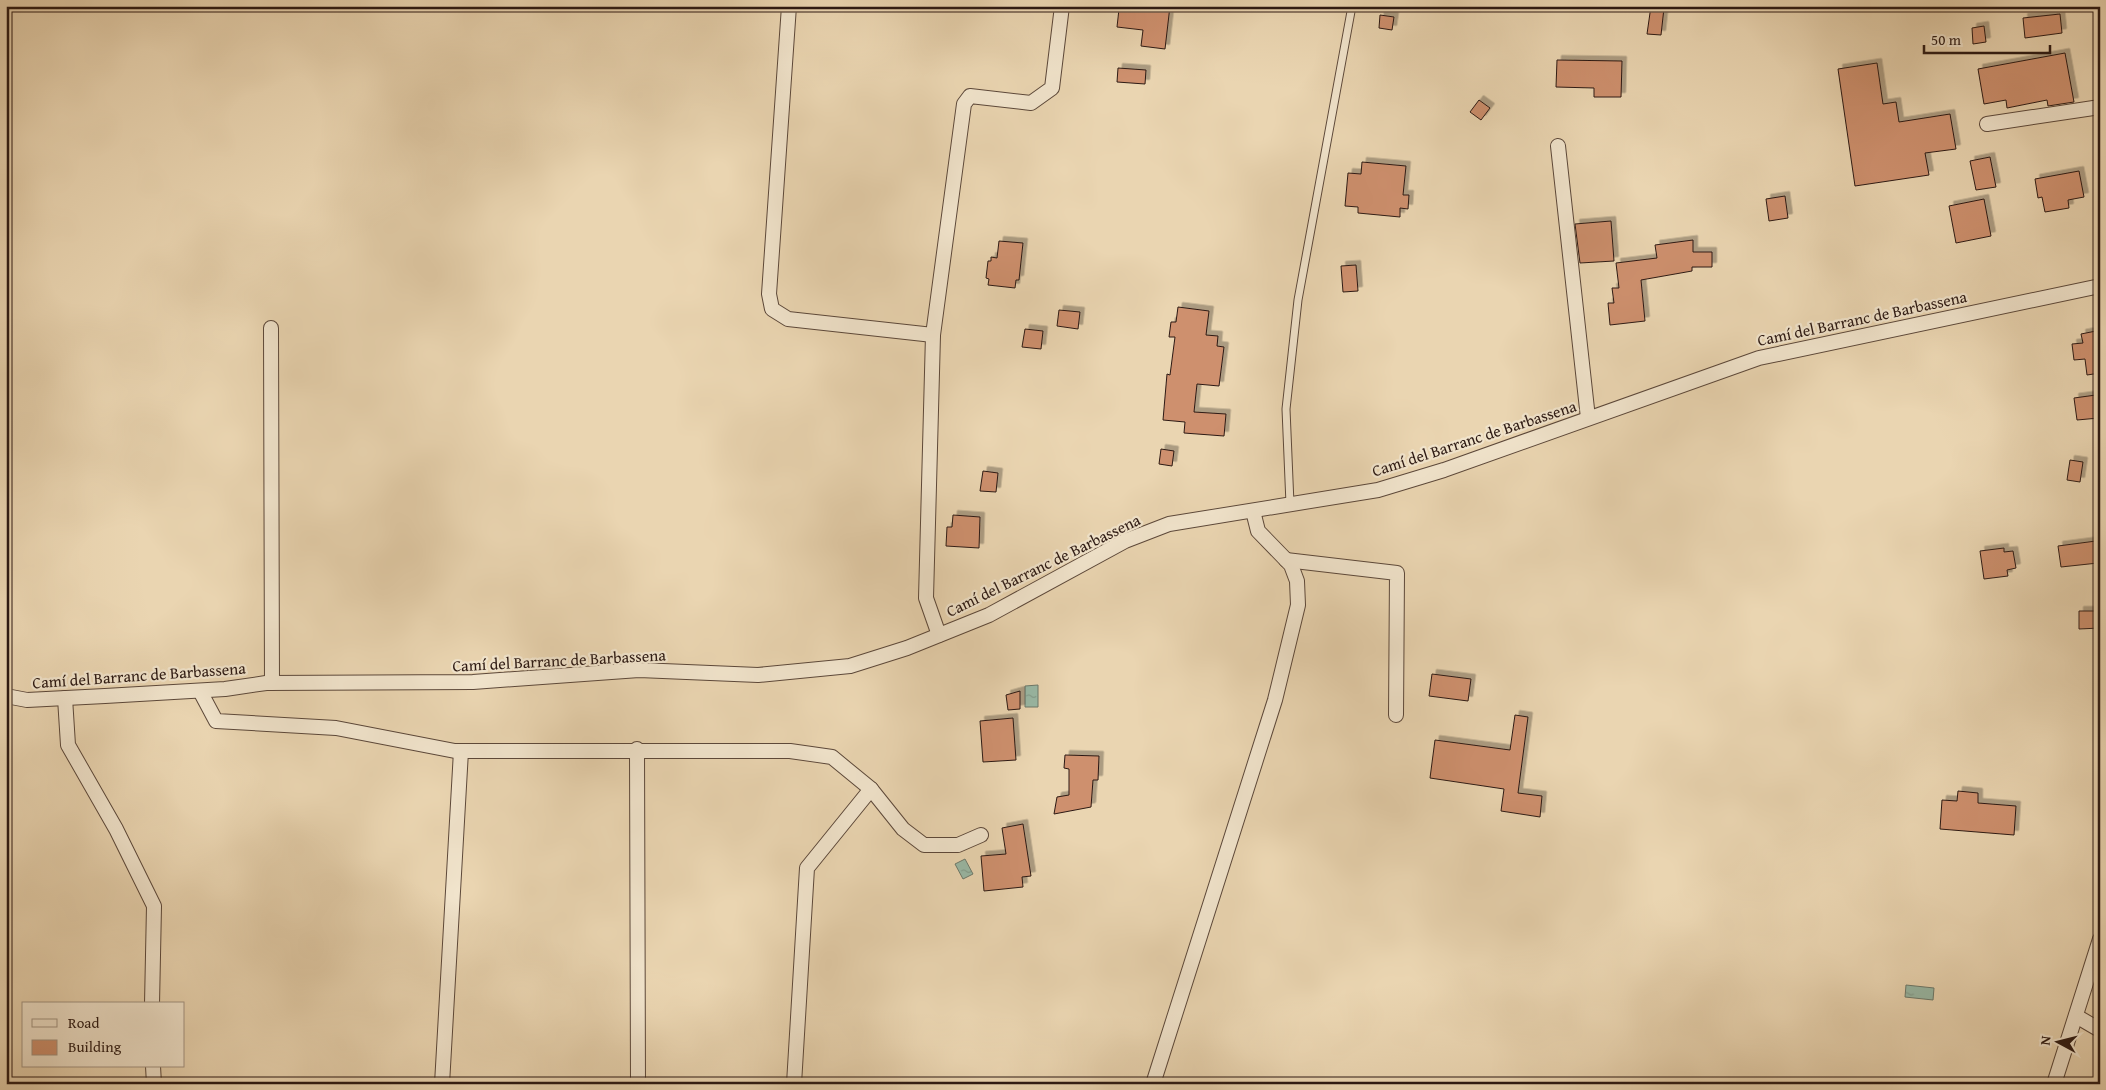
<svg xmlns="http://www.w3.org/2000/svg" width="2106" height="1090" font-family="'Gentium Book Plus',serif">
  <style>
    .water { fill: url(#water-ripples); stroke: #6d796b }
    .building { fill: #ce906e; stroke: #2c1913; filter: url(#shadow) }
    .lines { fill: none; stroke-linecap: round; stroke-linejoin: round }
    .service-casing { stroke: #5c483a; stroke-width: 9 }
    .minor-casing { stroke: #5c483a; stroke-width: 16 }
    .service { stroke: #f1e4cc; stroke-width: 7 }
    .minor { stroke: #f1e4cc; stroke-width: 14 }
    .labels { text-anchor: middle; stroke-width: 4.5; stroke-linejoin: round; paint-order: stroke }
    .street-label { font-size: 16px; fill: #2c1913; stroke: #f1e4cc }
  </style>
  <defs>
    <pattern id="water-ripples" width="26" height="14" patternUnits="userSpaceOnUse" patternTransform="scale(1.25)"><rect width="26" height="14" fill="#99b9a6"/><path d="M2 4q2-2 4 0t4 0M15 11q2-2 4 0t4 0" fill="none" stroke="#849e8e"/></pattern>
    <filter id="shadow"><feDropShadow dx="4.5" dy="-4.5" stdDeviation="0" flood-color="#0004"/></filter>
  </defs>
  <rect width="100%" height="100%" fill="#ead5b1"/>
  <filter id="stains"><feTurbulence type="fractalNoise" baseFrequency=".004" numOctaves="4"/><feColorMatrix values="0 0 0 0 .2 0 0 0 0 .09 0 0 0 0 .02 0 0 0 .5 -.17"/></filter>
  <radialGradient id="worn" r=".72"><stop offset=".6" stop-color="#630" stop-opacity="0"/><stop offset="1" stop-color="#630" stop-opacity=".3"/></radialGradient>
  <!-- water -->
  <g class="water">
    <path d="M 1038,685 L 1038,707 L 1025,707 L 1025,686 Z"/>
    <path d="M 965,859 L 973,874 L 963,879 L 955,864 Z"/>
    <path d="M 1906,985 L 1934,988 L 1933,1000 L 1905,997 Z"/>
  </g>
  <!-- building -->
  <g class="building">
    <path d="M 1135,6 L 1170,6 L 1165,49 L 1141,46 L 1143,30 L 1117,27 L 1119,9 L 1134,10 Z"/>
    <path d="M 1651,6 L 1664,8 L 1661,35 L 1647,34 Z"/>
    <path d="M 2060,14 L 2062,33 L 2025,38 L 2023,18 Z"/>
    <path d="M 1380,15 L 1394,17 L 1392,30 L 1379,28 Z"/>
    <path d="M 1984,26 L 1986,42 L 1973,44 L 1972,28 Z"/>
    <path d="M 2065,53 L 2074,102 L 2048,106 L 2047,100 L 2007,108 L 2006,100 L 1984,104 L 1978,69 Z"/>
    <path d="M 1557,60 L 1622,61 L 1621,97 L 1594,97 L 1594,88 L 1556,87 Z"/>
    <path d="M 1877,63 L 1883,104 L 1896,102 L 1899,122 L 1950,114 L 1956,149 L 1925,153 L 1929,175 L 1855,186 L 1838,69 Z"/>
    <path d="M 1118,68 L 1146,70 L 1145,84 L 1117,82 Z"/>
    <path d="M 1479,100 L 1490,108 L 1481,120 L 1470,112 Z"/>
    <path d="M 1990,157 L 1996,187 L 1976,190 L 1970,161 Z"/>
    <path d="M 1362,162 L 1406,166 L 1403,195 L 1409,195 L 1408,209 L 1400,208 L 1400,217 L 1358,213 L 1358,207 L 1345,206 L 1348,173 L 1361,174 Z"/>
    <path d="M 2079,171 L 2084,197 L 2068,200 L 2069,208 L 2045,212 L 2042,197 L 2038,198 L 2035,179 Z"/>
    <path d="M 1785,196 L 1788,218 L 1769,221 L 1766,199 Z"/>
    <path d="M 1984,199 L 1991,236 L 1956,243 L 1949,206 Z"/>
    <path d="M 1611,221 L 1614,261 L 1580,263 L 1575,224 Z"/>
    <path d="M 1693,240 L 1693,252 L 1712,252 L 1712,267 L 1692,267 L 1692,271 L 1641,280 L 1645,321 L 1610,325 L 1608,303 L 1614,303 L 1612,288 L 1619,288 L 1616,263 L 1657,258 L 1655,245 Z"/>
    <path d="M 999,241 L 1023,243 L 1019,280 L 1016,280 L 1015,288 L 988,285 L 989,279 L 986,278 L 988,261 L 991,261 L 991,257 L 997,258 Z"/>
    <path d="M 1356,265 L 1358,291 L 1343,292 L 1341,266 Z"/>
    <path d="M 1178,307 L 1209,311 L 1206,335 L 1218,336 L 1217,346 L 1224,347 L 1219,386 L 1197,384 L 1194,412 L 1226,414 L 1224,436 L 1184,433 L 1185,422 L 1163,420 L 1167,374 L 1170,375 L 1175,337 L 1169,337 L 1171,322 L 1176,322 Z"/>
    <path d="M 1059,310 L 1080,312 L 1078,329 L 1057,326 Z"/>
    <path d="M 1025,329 L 1043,331 L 1041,349 L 1022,347 Z"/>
    <path d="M 2096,331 L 2100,373 L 2087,375 L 2085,359 L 2074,360 L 2072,344 L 2083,343 L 2081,334 Z"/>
    <path d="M 2096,395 L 2099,418 L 2077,420 L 2074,398 Z"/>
    <path d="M 1161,449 L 1174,451 L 1172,466 L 1159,464 Z"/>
    <path d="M 2070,460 L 2083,462 L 2080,482 L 2067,480 Z"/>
    <path d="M 983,471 L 998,473 L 996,492 L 980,491 Z"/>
    <path d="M 953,515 L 980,517 L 979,548 L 946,546 L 947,527 L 952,527 Z"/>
    <path d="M 2096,541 L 2098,563 L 2061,567 L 2058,546 Z"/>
    <path d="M 2004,548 L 2004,552 L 2013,551 L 2016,568 L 2007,570 L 2008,576 L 1984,579 L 1980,551 Z"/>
    <path d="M 2079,611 L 2100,611 L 2100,628 L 2079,629 Z"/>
    <path d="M 1432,674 L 1471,679 L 1468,701 L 1429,696 Z"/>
    <path d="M 1020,691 L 1020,709 L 1008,710 L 1006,695 Z"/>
    <path d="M 1515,715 L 1528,717 L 1518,793 L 1542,796 L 1540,817 L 1501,811 L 1504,789 L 1430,778 L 1435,740 L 1510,750 Z"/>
    <path d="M 1013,718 L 1016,760 L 983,762 L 980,721 Z"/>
    <path d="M 1065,755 L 1099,756 L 1098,780 L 1093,780 L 1091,807 L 1054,814 L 1057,797 L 1069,795 L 1069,769 L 1064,768 Z"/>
    <path d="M 1958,791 L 1978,793 L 1978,803 L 2016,806 L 2014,835 L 1940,829 L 1942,800 L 1957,801 Z"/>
    <path d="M 1023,824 L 1031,876 L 1022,877 L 1023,887 L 984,891 L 981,856 L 1006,854 L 1002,828 Z"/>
  </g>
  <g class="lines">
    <defs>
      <path id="service" d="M 1290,504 L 1286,409 L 1298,300 L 1352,6"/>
      <g id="minor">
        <path d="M 789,6 L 769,294 L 772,309 L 788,319 L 933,335 L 964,104 L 970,96 L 1031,103 L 1052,88 L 1062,6"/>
        <path d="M 1987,124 L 2100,107"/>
        <path d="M 1558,146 L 1588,418"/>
        <path d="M 271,328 L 272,683"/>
        <path d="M 933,335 L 926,598 L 939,635"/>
        <path d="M 1286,560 L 1397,573 L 1396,715"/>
        <path d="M 200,691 L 216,721 L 336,728 L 455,751 L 790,751 L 832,757 L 871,789 L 903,829 L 924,845 L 958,845 L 981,835"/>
        <path d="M 6,696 L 27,700 L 105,696 L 225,689 L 266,683 L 473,682 L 639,670 L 758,675 L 850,666 L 907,648 L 989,615 L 1125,541 L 1169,524 L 1378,490 L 1444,470 L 1759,358 L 2100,286"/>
        <path d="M 65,698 L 68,745 L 116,829 L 154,906 L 152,1004"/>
        <path d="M 637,749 L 638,1084"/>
        <path d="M 2076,1016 L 2100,1030"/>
        <path d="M 153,1066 L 154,1084"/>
        <path d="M 442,1084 L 461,751"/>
        <path d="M 794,1084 L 807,868 L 871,789"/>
        <path d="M 1153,1084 L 1275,700 L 1298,605 L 1297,581 L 1291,565 L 1258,531 L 1253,511"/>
        <path d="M 2054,1084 L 2100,939"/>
      </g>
    </defs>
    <!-- service casing -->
    <use href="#service" class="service-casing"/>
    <!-- minor casing -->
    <use href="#minor" class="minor-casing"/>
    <!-- service -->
    <use href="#service" class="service"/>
    <!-- minor -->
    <use href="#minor" class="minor"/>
  </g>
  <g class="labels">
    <!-- street labels -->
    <g class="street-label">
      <text transform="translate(1862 318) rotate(-12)" y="6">Camí del Barranc de Barbassena</text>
      <text transform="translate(1474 438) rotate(-18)" y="6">Camí del Barranc de Barbassena</text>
      <text transform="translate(1043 565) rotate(-26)" y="6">Camí del Barranc de Barbassena</text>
      <text transform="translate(559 660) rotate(-3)" y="6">Camí del Barranc de Barbassena</text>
      <text transform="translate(139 675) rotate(-4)" y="6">Camí del Barranc de Barbassena</text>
    </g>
  </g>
  <!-- margin -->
  <rect width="2106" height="1090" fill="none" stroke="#ead5b1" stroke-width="25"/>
  <rect x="8" y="8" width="2091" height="1075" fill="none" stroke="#2c1913" stroke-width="2.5"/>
  <rect x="12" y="12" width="2081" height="1065" fill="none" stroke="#2c1913"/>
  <!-- legend -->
  <rect x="22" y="1002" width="162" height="65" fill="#f1e4cc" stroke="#a29382"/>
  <rect x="32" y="1019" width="25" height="8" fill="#f1e4cc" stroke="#a29382"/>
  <text x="68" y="1028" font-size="15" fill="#2c1913">Road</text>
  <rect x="32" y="1040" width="25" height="15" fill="#ce906e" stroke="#a29382"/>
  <text x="68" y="1052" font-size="15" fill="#2c1913">Building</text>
  <!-- north arrow -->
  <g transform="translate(2058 1042) rotate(277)" stroke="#f1e4cc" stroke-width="4" paint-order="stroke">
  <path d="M0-4L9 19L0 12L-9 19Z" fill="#2c1913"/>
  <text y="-8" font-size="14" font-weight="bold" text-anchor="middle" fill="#2c1913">N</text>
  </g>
  <!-- scale -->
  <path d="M1924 45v8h126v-8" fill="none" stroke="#2c1913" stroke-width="2.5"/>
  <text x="1931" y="45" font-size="15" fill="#2c1913" stroke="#f1e4cc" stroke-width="4" paint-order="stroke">50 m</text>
  <rect width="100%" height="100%" filter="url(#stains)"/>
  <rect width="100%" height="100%" fill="url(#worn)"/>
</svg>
